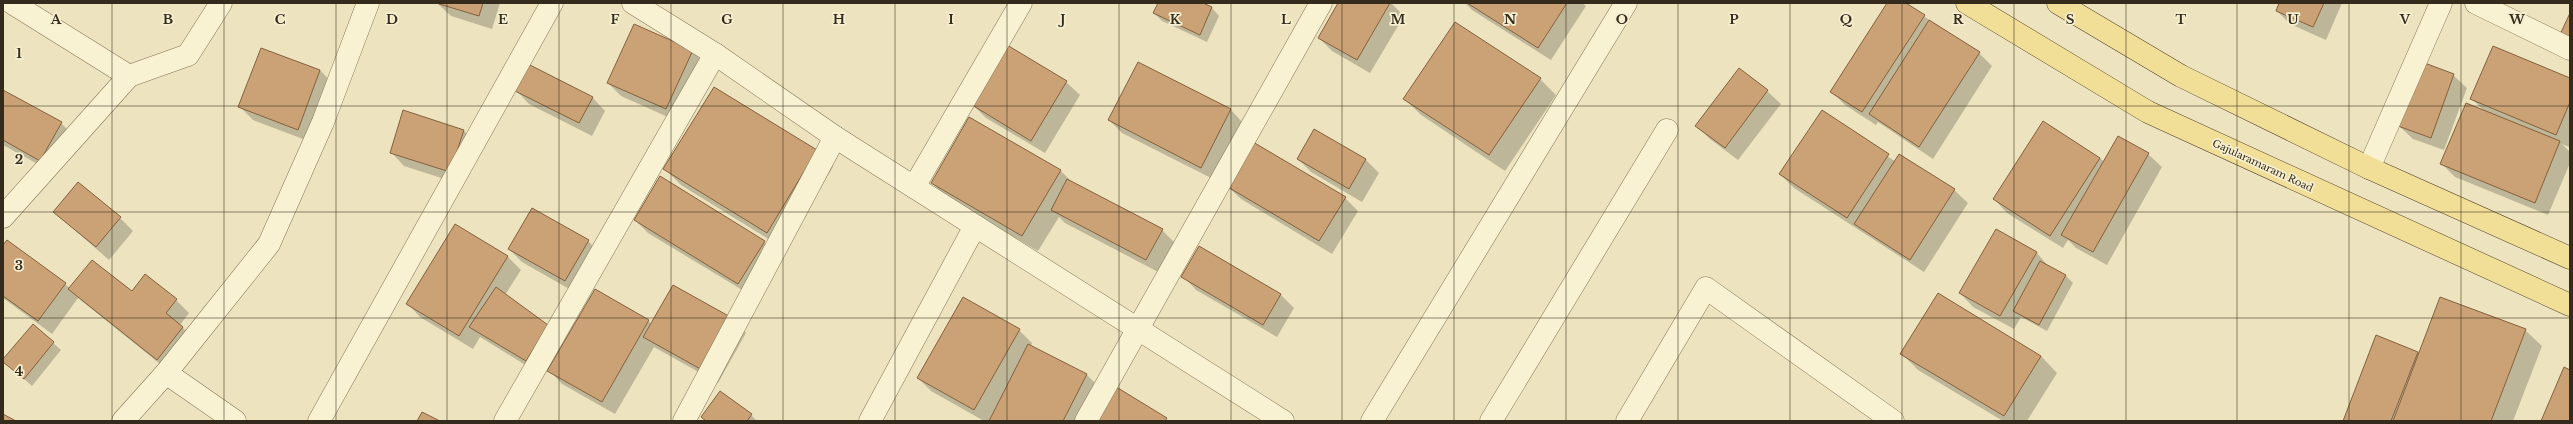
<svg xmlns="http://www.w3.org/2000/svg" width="2573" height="424" font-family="'Libre Baskerville',serif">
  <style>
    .shadow { fill: #0003 }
    .building { fill: #cba275; stroke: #84613e }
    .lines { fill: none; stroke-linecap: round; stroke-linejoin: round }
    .minor-casing { stroke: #867558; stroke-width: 23 }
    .major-casing { stroke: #53422c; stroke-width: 23 }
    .minor { stroke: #f8f1d2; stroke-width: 22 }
    .major { stroke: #f1de97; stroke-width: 22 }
    .grid { fill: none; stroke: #352b1c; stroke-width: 1; stroke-opacity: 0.55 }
    .labels { text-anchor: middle; stroke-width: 3.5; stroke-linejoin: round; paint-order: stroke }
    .street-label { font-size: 10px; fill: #352b1c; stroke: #f5eecf }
    .grid-label { font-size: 13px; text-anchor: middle; font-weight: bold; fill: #352b1c; stroke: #f5eecf; stroke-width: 3.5; stroke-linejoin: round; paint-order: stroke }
  </style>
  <rect width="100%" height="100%" fill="#ede4bf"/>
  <!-- shadow -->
  <g class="shadow">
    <path d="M 437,3 L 500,3 L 492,29 L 451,16 Z"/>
    <path d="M 1159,3 L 1201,3 L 1212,8 L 1219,16 L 1207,42 L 1162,21 L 1154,13 Z"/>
    <path d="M 1339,3 L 1391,3 L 1404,16 L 1370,73 L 1332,51 L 1319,38 Z"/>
    <path d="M 1465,3 L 1582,3 L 1586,6 L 1551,60 L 1472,10 Z"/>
    <path d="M 1888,3 L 1904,3 L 1979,53 L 1992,66 L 1933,159 L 1878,122 L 1876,125 L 1845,105 L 1832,92 Z"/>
    <path d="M 2280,3 L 2342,3 L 2326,40 L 2290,24 L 2277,11 Z"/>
    <path d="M 1455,23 L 1540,79 L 1556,95 L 1505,171 L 1421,115 L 1405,99 Z"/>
    <path d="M 1008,47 L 1066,82 L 1080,95 L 1045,153 L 986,118 L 973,105 Z"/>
    <path d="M 692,51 L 705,64 L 679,122 L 621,96 L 608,83 Z"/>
    <path d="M 1138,63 L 1231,110 L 1244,124 L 1215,180 L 1122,133 L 1109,120 Z"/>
    <path d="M 320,70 L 333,84 L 311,142 L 253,120 L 240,107 Z"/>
    <path d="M 2453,75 L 2467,88 L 2444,150 L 2413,139 L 2399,126 Z"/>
    <path d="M 2570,79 L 2570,145 L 2569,147 L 2562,144 L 2570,152 L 2570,163 L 2548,215 L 2455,177 L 2442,164 L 2484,111 L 2471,98 Z"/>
    <path d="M 516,90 L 592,97 L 605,111 L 592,136 L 529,104 Z"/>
    <path d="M 3,91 L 61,123 L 74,136 L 54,173 L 3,145 Z"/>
    <path d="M 1767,91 L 1781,104 L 1738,160 L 1710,139 L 1697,126 Z"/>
    <path d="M 1822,112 L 1896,162 L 1954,190 L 1968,203 L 1924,272 L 1794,188 L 1780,174 Z"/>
    <path d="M 1315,130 L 1366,160 L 1379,173 L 1362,202 L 1311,172 L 1298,159 Z"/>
    <path d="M 464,131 L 477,144 L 463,185 L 404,166 L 391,152 Z"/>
    <path d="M 2118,137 L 2148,154 L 2162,167 L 2107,265 L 2076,248 L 2068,240 L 2063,248 L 2007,213 L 1994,199 L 2100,158 L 2104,162 Z"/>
    <path d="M 817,151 L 833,167 L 783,248 L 681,185 L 665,169 Z"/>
    <path d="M 1060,170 L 1073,183 L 1162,230 L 1175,243 L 1160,273 L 1065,223 L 1059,217 L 1038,251 L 948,199 L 932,183 Z"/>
    <path d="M 1227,186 L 1345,198 L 1358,211 L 1332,254 L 1241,199 Z"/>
    <path d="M 54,212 L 120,218 L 133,231 L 109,260 Z"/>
    <path d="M 635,220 L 764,242 L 777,255 L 752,296 L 648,233 Z"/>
    <path d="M 455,225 L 508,257 L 521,270 L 505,295 L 547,325 L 540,374 L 480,337 L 473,349 L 420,317 L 407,303 Z"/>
    <path d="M 1996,231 L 2037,253 L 2049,267 L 2065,275 L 2073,283 L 2047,331 L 2021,317 L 2014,329 L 1973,307 L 1960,293 Z"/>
    <path d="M 7,241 L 70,288 L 132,292 L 176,300 L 189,313 L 180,325 L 196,341 L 170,372 L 78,298 L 52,334 L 3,298 L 3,247 Z"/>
    <path d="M 588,241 L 601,254 L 578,294 L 522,262 L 509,249 Z"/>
    <path d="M 1199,248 L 1281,295 L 1294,308 L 1277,337 L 1196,290 L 1183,276 Z"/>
    <path d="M 733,319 L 746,333 L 718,383 L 654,347 L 615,414 L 562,384 L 549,370 L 648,321 L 652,324 Z"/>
    <path d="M 33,325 L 61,350 L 32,386 L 3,360 Z"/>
    <path d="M 1019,330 L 1032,343 L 1031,346 L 1087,375 L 1100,388 L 1083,421 L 984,421 L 931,391 L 918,378 Z"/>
    <path d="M 2525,330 L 2542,346 L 2513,421 L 2344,421 L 2417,353 L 2419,355 Z"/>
    <path d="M 1902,354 L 2041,356 L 2057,373 L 2027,421 L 2003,421 L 1918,370 Z"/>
    <path d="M 751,415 L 757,421 L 706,421 Z"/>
  </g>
  <!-- building -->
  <g class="building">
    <path d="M 436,3 L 483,3 L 479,16 Z"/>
    <path d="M 1158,3 L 1203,3 L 1212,7 L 1200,35 L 1153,13 Z"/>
    <path d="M 1338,3 L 1390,3 L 1357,60 L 1318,38 Z"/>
    <path d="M 1467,3 L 1567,3 L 1538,48 Z"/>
    <path d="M 1887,3 L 1906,3 L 1925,15 L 1862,112 L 1830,92 Z"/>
    <path d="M 2279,3 L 2324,3 L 2313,27 L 2276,11 Z"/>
    <path d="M 2570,13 L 2570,47 L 2557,41 Z"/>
    <path d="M 1929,20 L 1980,52 L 1919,147 L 1869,114 Z"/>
    <path d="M 1455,22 L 1541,78 L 1489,155 L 1403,99 Z"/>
    <path d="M 634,24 L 693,50 L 666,109 L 607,83 Z"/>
    <path d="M 1007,45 L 1067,81 L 1031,141 L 972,105 Z"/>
    <path d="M 2493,46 L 2570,78 L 2570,102 L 2556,135 L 2470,99 Z"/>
    <path d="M 261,48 L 320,70 L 298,130 L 238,107 Z"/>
    <path d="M 1138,62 L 1231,109 L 1201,168 L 1108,120 Z"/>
    <path d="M 2422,62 L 2454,74 L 2431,138 L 2398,126 Z"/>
    <path d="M 528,64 L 593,97 L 579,123 L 515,91 Z"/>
    <path d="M 1739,68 L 1768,90 L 1725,148 L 1695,126 Z"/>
    <path d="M 714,87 L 817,150 L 767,233 L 663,169 Z"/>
    <path d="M 3,90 L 62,122 L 40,161 L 3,140 Z"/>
    <path d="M 2466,103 L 2560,141 L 2535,203 L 2440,164 Z"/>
    <path d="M 403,110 L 464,130 L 450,172 L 390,153 Z"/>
    <path d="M 1822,110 L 1889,154 L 1847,218 L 1779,174 Z"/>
    <path d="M 969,117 L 1061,170 L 1022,236 L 931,183 Z"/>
    <path d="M 2043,121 L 2100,158 L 2050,236 L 1993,199 Z"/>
    <path d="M 1314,129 L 1366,159 L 1349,189 L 1297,159 Z"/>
    <path d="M 2118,136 L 2149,153 L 2093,252 L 2061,235 Z"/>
    <path d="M 1253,142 L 1346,197 L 1319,241 L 1226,186 Z"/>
    <path d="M 1899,154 L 1955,189 L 1910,260 L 1854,224 Z"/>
    <path d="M 660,176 L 765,241 L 738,284 L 634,220 Z"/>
    <path d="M 1067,179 L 1163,229 L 1146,260 L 1051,210 Z"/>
    <path d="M 78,182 L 121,217 L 96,247 L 53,212 Z"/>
    <path d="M 532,208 L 589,240 L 565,281 L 508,249 Z"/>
    <path d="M 455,224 L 508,256 L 459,336 L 406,304 Z"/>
    <path d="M 1996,229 L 2037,252 L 2000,316 L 1959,293 Z"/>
    <path d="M 7,240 L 66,283 L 38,321 L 3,296 L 3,245 Z"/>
    <path d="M 1199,246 L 1281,294 L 1263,325 L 1181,277 Z"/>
    <path d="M 92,260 L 132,291 L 145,274 L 177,299 L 166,313 L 183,327 L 157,360 L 68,289 Z"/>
    <path d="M 2040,261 L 2066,275 L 2039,325 L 2013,311 Z"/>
    <path d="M 673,285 L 734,319 L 704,371 L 643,337 Z"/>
    <path d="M 496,287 L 548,325 L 526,361 L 469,327 Z"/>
    <path d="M 595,289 L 649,320 L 602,402 L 547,371 Z"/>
    <path d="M 1938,293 L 2041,356 L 2004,416 L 1900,354 Z"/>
    <path d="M 963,297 L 1020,329 L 974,410 L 917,378 Z"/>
    <path d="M 2440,297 L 2526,329 L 2491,421 L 2393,421 Z"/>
    <path d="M 33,324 L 54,342 L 24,379 L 3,362 L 3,359 Z"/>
    <path d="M 2376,335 L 2418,352 L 2391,421 L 2343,421 Z"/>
    <path d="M 1028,344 L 1087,374 L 1063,421 L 989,421 Z"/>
    <path d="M 2564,367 L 2570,370 L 2570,421 L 2541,421 Z"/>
    <path d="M 1113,385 L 1167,418 L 1165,421 L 1091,421 Z"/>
    <path d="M 720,391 L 752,414 L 747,421 L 706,421 L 701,417 Z"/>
    <path d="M 422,412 L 440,421 L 417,421 Z"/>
    <path d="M 3,414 L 16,421 L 3,421 Z"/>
  </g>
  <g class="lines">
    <defs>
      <g id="minor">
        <path d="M 12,3 L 129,76"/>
        <path d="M 633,3 L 715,54 L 835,137 L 1283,421"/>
        <path d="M 2476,3 L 2570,49"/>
        <path d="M 2369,168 L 2441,3"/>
        <path d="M 914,187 L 1021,3"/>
        <path d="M 3,217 L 129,76 L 188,55 L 221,3"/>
        <path d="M 166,373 L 235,421"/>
        <path d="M 123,421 L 166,373 L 269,244 L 323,122 L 368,3"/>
        <path d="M 319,421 L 552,3"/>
        <path d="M 505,421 L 715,54"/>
        <path d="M 684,421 L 835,137"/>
        <path d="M 870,421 L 975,226"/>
        <path d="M 1086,421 L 1321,3"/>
        <path d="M 1372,421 L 1626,3"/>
        <path d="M 1491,421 L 1667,130"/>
        <path d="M 1627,421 L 1706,288 L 1893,421"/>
      </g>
      <g id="major">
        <path d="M 1967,3 L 2148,112 L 2570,305"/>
        <path d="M 2058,3 L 2181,76 L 2369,168 L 2570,258"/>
      </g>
    </defs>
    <!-- minor casing -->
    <use href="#minor" class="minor-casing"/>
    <!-- major casing -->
    <use href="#major" class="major-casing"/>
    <!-- minor -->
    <use href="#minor" class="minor"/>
    <!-- major -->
    <use href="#major" class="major"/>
  </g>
  <!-- grid -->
  <path class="grid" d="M 112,3 L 112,421M 224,3 L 224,421M 336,3 L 336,421M 447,3 L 447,421M 559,3 L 559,421M 671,3 L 671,421M 783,3 L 783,421M 895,3 L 895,421M 1007,3 L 1007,421M 1119,3 L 1119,421M 1231,3 L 1231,421M 1342,3 L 1342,421M 1454,3 L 1454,421M 1566,3 L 1566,421M 1678,3 L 1678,421M 1790,3 L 1790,421M 1902,3 L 1902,421M 2014,3 L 2014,421M 2126,3 L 2126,421M 2237,3 L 2237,421M 2349,3 L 2349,421M 2461,3 L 2461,421M 3,106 L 2570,106M 3,212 L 2570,212M 3,318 L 2570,318"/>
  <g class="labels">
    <!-- street labels -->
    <g class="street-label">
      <text transform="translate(2263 165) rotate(25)" y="4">Gajularamaram Road</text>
    </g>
  </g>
  <g class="grid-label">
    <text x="56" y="24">A</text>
    <text x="168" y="24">B</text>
    <text x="280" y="24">C</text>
    <text x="392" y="24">D</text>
    <text x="503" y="24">E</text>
    <text x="615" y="24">F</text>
    <text x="727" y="24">G</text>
    <text x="839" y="24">H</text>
    <text x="951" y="24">I</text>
    <text x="1063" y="24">J</text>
    <text x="1175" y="24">K</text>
    <text x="1286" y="24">L</text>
    <text x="1398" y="24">M</text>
    <text x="1510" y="24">N</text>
    <text x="1622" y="24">O</text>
    <text x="1734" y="24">P</text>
    <text x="1846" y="24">Q</text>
    <text x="1958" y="24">R</text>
    <text x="2070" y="24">S</text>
    <text x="2181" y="24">T</text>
    <text x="2293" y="24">U</text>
    <text x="2405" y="24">V</text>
    <text x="2517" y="24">W</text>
    <text x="19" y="58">1</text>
    <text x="19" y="164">2</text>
    <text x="19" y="270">3</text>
    <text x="19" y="376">4</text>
  </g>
  <!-- border -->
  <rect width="2573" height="424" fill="none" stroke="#352b1c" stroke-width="8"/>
</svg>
